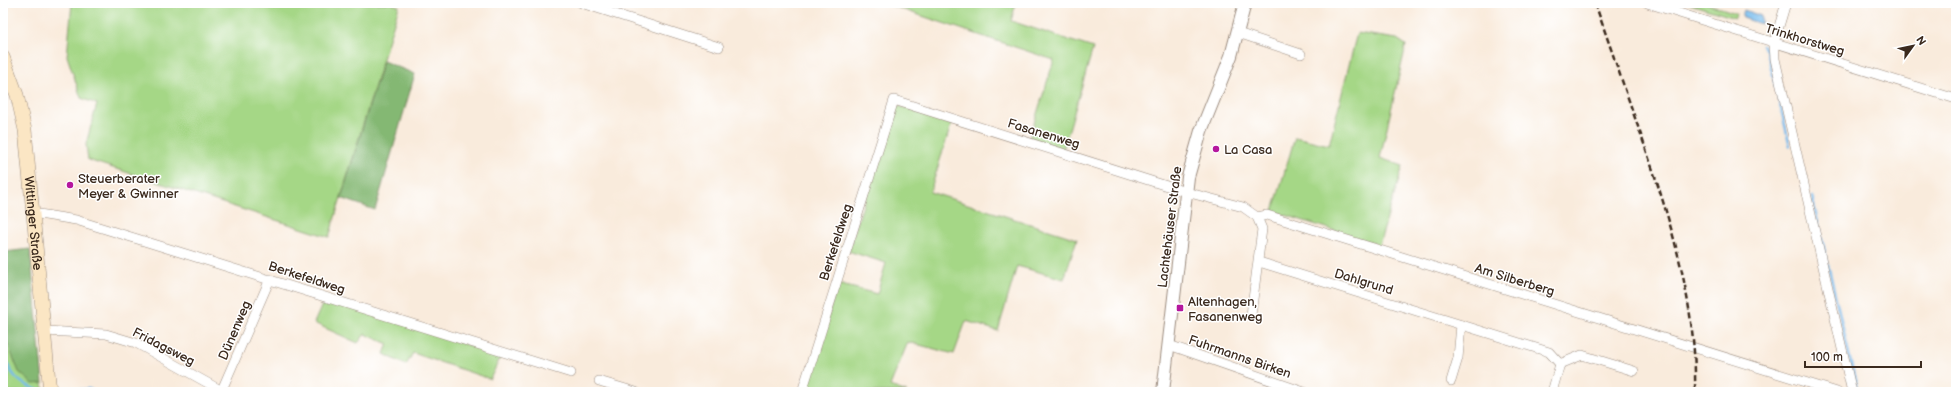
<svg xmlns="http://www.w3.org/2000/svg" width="1959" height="395" font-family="'Balsamiq Sans',sans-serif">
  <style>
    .green { fill: #a5d786; stroke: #708052 }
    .forest { fill: #84b873; stroke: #607148 }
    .water { fill: #76bbed; stroke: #587286 }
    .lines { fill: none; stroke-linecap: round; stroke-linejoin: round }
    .stream { stroke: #76bbed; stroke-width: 2.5 }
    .minor-casing { stroke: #9a8a7d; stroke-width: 10 }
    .tertiary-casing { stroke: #9a8a7d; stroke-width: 14 }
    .secondary-casing { stroke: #9a8a7d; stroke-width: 14 }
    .minor { stroke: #fff; stroke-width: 9 }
    .tertiary { stroke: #fff; stroke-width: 12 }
    .secondary { stroke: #fbe6c4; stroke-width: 13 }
    .rail { stroke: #3b2a1e; stroke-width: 2.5; stroke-dasharray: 6 3; stroke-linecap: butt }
    .poi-dot { fill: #b5179e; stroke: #fff; stroke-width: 1.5 }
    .labels { text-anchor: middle; stroke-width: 3; stroke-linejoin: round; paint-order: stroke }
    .street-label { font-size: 13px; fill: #3b2a1e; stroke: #fff }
    .poi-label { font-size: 13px; fill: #3b2a1e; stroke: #fff; text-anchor: start }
  </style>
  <rect width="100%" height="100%" fill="#fff"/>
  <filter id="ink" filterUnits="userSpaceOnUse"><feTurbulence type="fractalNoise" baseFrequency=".025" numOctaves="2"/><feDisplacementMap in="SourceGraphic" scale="8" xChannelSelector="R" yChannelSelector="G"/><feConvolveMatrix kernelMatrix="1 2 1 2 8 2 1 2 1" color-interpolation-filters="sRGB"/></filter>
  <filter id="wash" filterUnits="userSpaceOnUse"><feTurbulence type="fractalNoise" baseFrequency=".012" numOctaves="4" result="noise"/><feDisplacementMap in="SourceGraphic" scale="16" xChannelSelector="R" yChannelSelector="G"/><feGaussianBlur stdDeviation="0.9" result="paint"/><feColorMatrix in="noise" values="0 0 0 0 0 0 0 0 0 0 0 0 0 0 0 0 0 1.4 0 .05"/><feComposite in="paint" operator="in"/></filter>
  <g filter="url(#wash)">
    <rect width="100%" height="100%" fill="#f9ebdc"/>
    <!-- green -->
    <g class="green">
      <path d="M 72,3 L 389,3 L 399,6 L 329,237 L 88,160 L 86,144 L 97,104 L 81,98 L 67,56 Z"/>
      <path d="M 883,3 L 1016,3 L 1011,21 L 1093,48 L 1063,150 L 1029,139 L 1054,60 Z"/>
      <path d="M 1687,3 L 1705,3 L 1736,13 L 1735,18 Z"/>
      <path d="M 1357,33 L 1397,39 L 1406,45 L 1380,158 L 1403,166 L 1379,245 L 1273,211 L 1295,137 L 1329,145 Z"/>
      <path d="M 896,105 L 952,122 L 930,192 L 1077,239 L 1064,279 L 1017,266 L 998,331 L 966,321 L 954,354 L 908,342 L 890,386 L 907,392 L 828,392 L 806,386 L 838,284 L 877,294 L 886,263 L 848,251 Z"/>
      <path d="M 325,298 L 501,356 L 490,379 L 413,353 L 406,365 L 384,354 L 388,344 L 365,334 L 358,343 L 314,323 Z"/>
      <path d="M 3,326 L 4,335 L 43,383 L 44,392 L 9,392 L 3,383 Z"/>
    </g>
    <!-- forest -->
    <g class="forest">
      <path d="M 383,61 L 415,74 L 375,210 L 341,198 Z"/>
      <path d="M 3,244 L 4,252 L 30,249 L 43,383 L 33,384 L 19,372 L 4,335 Z"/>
    </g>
    <!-- water -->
    <path class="water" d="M 1744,10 L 1761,16 L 1761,24 L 1743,18 L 1742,16 Z"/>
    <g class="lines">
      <!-- stream -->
      <g class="stream">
        <path d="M 1762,45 L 1767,51 L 1790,146"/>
        <path d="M 1812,197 L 1856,384 L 1856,392"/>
        <path d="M 3,349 C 10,377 18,384 44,392"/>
        <path d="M 54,392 L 89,389 L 95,392"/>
      </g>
    </g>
  </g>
  <g filter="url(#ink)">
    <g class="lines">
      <defs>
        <g id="minor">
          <path d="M 581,3 L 719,47"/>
          <path d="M 1647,3 L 1956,99"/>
          <path d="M 1786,3 L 1774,43 L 1775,59 L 1852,392"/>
          <path d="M 1238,33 L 1301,54"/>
          <path d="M 33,213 L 76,220 L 571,373"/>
          <path d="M 1259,262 L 1549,352 L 1560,364"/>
          <path d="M 1251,315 L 1262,229 L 1257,217"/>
          <path d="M 44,331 L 106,334 L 136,343 L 222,391"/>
          <path d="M 1169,345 L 1304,392"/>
          <path d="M 1560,364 L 1582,355 L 1634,371"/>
          <path d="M 599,381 L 636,392"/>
          <path d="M 1451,381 L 1458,358 L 1461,325"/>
          <path d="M 221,392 L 270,279"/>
          <path d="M 802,392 L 894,100 L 1186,192 L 1243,207 L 1257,217 L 1267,215 L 1837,392"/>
          <path d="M 1552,392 L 1560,364"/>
        </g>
        <path id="tertiary" d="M 1163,392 L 1188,177 L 1201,131 L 1231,56 L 1245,3"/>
        <g id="secondary">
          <path id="s1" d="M 3,57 L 17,95 L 25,130 L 50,392"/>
        </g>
      </defs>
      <!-- minor casing -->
      <use href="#minor" class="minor-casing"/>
      <!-- tertiary casing -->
      <use href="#tertiary" class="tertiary-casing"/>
      <!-- secondary casing -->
      <use href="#secondary" class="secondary-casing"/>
      <!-- minor -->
      <use href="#minor" class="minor"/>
      <!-- tertiary -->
      <use href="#tertiary" class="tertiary"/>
      <!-- secondary -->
      <use href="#secondary" class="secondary"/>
      <!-- rail -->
      <path class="rail" d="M 1595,3 C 1611,49 1627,95 1643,141 C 1671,222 1697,305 1695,392"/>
    </g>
  </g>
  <!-- markers -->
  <g class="poi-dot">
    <circle cx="1216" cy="149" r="4"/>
    <circle cx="70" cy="185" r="4"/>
    <rect x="1176" y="304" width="8" height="8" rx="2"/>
  </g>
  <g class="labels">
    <!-- street labels -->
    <g class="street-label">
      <text transform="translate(1805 39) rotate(17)" y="5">Trinkhorstweg</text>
      <text transform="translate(1044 133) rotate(17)" y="5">Fasanenweg</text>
      <text dy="5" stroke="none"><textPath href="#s1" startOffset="170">Wittinger Straße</textPath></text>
      <text transform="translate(1169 227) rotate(-83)" y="5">Lachtehäuser Straße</text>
      <text transform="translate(835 242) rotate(-72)" y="5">Berkefeldweg</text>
      <text transform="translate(307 277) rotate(18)" y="5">Berkefeldweg</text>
      <text transform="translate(1515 279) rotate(17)" y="5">Am Silberberg</text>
      <text transform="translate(1364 281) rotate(17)" y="5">Dahlgrund</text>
      <text transform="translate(234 330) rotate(-67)" y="5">Dünenweg</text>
      <text transform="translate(164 346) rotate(27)" y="5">Fridagsweg</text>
      <text transform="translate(1240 356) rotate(19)" y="5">Fuhrmanns Birken</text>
    </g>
    <!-- poi labels -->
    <g class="poi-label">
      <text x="1224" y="154">La Casa</text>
      <text x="78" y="183">Steuerberater<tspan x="78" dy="15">Meyer &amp; Gwinner</tspan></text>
      <text x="1188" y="306">Altenhagen,<tspan x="1188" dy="15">Fasanenweg</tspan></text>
    </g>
  </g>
  <!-- margin -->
  <rect width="1959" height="395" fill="none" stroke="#fff" stroke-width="16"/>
  <!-- north arrow -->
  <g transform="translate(1913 46) rotate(57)" stroke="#ffffff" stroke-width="3" paint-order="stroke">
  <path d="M0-3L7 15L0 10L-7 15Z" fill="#3b2a1e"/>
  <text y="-6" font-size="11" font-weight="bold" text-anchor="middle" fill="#3b2a1e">N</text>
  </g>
  <!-- scale -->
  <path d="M1805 361v6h116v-6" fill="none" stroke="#3b2a1e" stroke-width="2"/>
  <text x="1811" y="361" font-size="12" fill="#3b2a1e" stroke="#ffffff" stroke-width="3" paint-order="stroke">100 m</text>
</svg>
